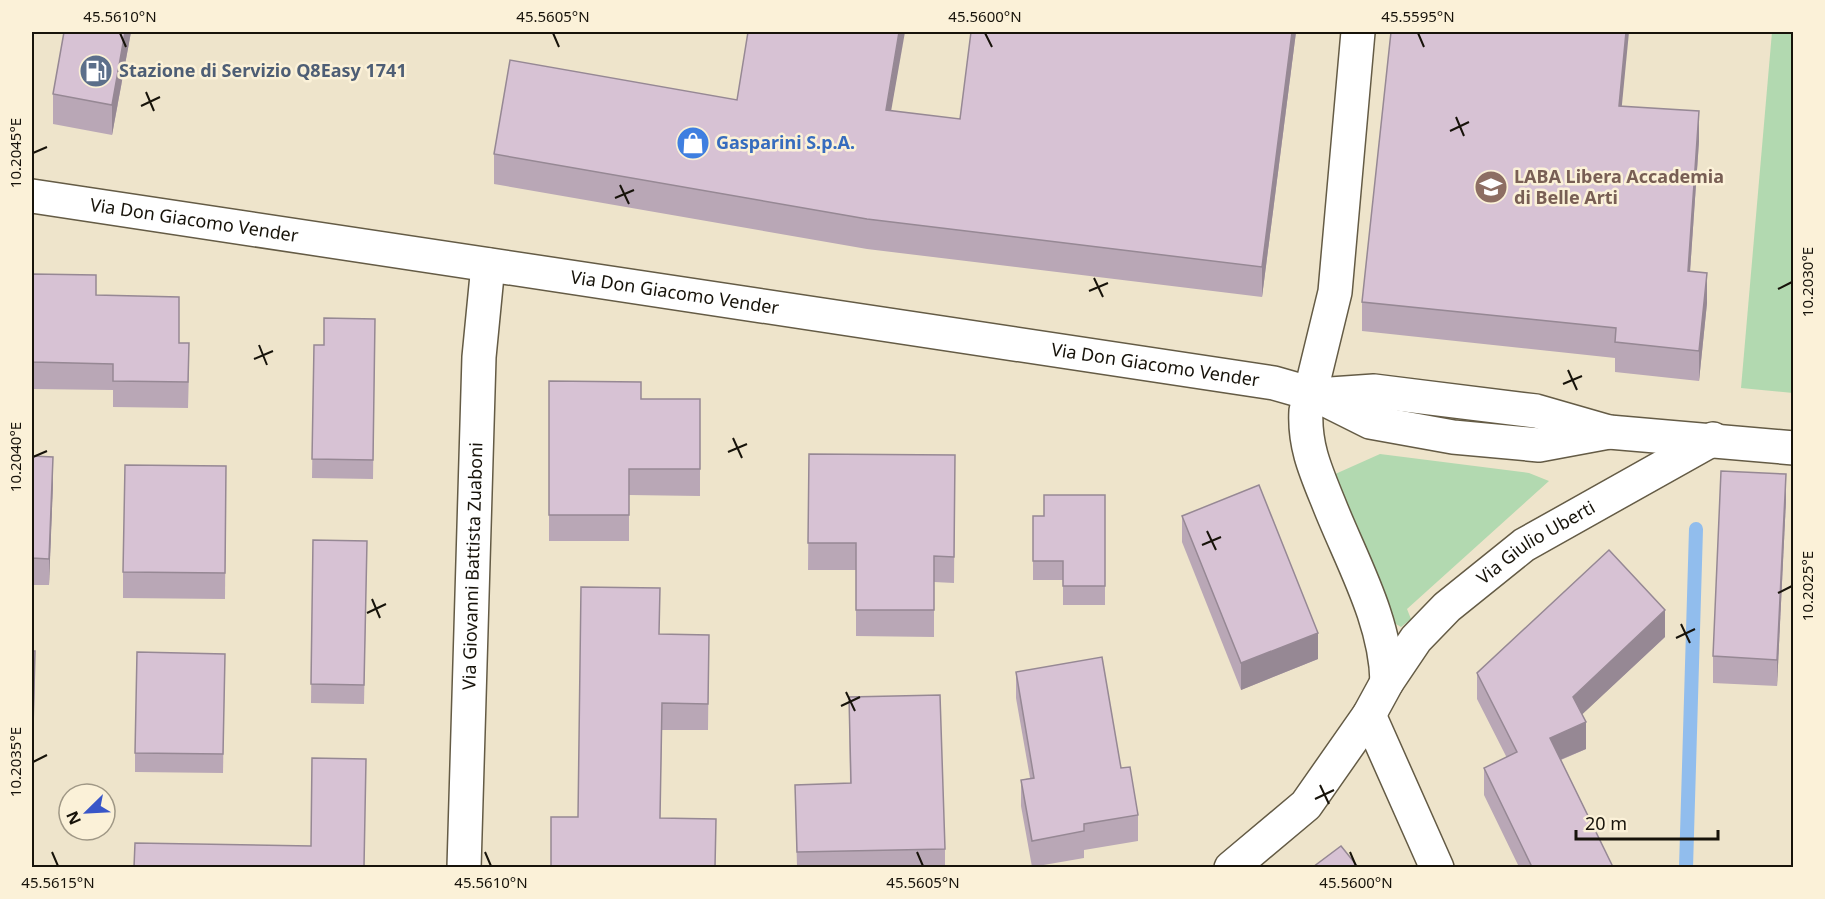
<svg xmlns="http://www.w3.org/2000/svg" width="1825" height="899" font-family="'Noto Sans',sans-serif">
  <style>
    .green { fill: #b2d9b0 }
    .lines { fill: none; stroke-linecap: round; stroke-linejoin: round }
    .stream { stroke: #91bded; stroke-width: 14 }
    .street-casing { stroke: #645b45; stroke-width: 36 }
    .secondary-casing { stroke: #645b45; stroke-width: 36 }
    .street { stroke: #fff; stroke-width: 33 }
    .secondary { stroke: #fff; stroke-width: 33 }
    .wall { fill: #b9a7b6 }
    .shaded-wall { fill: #968894 }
    .building { fill: #d7c2d4; stroke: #968894; stroke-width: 1.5 }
    .ticks { fill: none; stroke: #17130a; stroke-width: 2 }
    .labels { text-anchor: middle; stroke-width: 5; stroke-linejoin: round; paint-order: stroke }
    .service-label { font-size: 18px; font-weight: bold; fill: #4e5e75; stroke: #fbf1d8; text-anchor: start }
    .shop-label { font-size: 18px; font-weight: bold; fill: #366cbe; stroke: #fbf1d8; text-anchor: start }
    .education-label { font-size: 18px; font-weight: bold; fill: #785e54; stroke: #fbf1d8; text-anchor: start }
    .street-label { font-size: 18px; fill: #17130a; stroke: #fbf1d8 }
    .neatline { fill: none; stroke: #17130a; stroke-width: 2 }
    .ticks-label { font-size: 15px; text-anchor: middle; fill: #17130a }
  </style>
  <rect width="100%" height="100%" fill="#eee4cb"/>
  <!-- green -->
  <g class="green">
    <path d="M 1772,32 L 1793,32 L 1793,393 L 1741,388 Z"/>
    <path d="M 1380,454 L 1529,473 L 1549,481 L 1407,609 L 1411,619 L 1401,627 L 1391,621 L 1333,475 Z"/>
  </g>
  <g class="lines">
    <!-- stream -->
    <path class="stream" d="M 1686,868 L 1696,529"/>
    <defs>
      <g id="street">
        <path d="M 1358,32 L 1335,292 L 1306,411 C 1304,446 1316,472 1329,504 C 1351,560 1386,620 1387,682"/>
        <path d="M 1369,715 L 1437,868"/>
        <path id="s1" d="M 464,868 L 479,357 L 488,265"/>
        <path id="s2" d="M 1231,868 L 1306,805 L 1369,715 L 1387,682 L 1416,639 L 1447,607 L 1524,545 L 1713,439"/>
      </g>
      <g id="secondary">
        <path id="s3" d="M 32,196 L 1274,383 L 1316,395 L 1370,422 L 1453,437 L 1539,445 L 1609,432"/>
        <path d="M 1316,395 L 1374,391 L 1536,411 L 1609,432 L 1794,448"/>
      </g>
    </defs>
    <!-- street casing -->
    <use href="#street" class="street-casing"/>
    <!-- secondary casing -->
    <use href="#secondary" class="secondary-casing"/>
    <!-- street -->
    <use href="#street" class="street"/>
    <!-- secondary -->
    <use href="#secondary" class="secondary"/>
  </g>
  <!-- wall -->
  <g class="wall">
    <path d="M 64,32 L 131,32 L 112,135 L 53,124 L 53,94 Z"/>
    <path d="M 1296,32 L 1262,297 L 867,249 L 494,184 L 494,154 L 737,100 L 891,111 L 960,119 Z"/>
    <path d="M 1622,106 L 1699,141 L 1690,271 L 1707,303 L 1699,381 L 1615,372 L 1615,358 L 1362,331 L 1362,302 Z"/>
    <path d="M 32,274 L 96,295 L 179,343 L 189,370 L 188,408 L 113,407 L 113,390 L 32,389 Z"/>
    <path d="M 375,319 L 373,479 L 312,478 L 314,345 L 324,345 Z"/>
    <path d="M 549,381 L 641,399 L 700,399 L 700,496 L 629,495 L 629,541 L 549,541 Z"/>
    <path d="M 809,454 L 955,455 L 954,583 L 934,582 L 934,637 L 856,636 L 856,570 L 808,570 Z"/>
    <path d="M 32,456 L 53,483 L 49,585 L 32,585 Z"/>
    <path d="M 226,466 L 225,599 L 123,598 L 123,572 Z"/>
    <path d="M 1105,495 L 1105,605 L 1063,605 L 1063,580 L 1033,580 L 1033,516 L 1044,516 Z"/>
    <path d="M 1786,500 L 1777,686 L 1713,683 L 1713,656 Z"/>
    <path d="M 1182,516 L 1318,659 L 1241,690 L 1182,542 Z"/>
    <path d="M 313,540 L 367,541 L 364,704 L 311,703 Z"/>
    <path d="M 659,634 L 709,635 L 708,730 L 662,730 L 660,818 L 578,817 Z"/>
    <path d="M 1665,637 L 1582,714 L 1586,749 L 1561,760 L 1613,867 L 1519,867 L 1484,795 L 1484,768 L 1507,758 L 1477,699 L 1477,673 Z"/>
    <path d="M 32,651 L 35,670 L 33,748 L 32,748 Z"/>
    <path d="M 225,654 L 223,773 L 135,772 L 135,753 Z"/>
    <path d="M 1016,672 L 1121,768 L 1138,815 L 1138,841 L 1084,850 L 1084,858 L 1032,867 L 1021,806 L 1021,780 L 1030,778 L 1016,698 Z"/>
    <path d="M 849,697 L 945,849 L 945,867 L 797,867 L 795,785 L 850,783 Z"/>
  </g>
  <!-- shaded-wall -->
  <g class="shaded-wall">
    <path d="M 125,32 L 131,32 L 112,135 L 112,105 Z"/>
    <path d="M 899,32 L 905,32 L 886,140 L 886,110 Z"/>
    <path d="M 1292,32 L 1296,32 L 1262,297 L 1262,267 Z"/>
    <path d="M 1626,32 L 1629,32 L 1619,135 L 1619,106 Z"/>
    <path d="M 1699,111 L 1699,141 L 1688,301 L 1688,271 Z"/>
    <path d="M 1707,273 L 1707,303 L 1699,381 L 1699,351 Z"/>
    <path d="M 53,457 L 53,483 L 49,585 L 49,559 Z"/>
    <path d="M 1786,474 L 1786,500 L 1777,686 L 1777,660 Z"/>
    <path d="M 1665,610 L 1665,637 L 1573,723 L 1573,697 Z"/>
    <path d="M 1318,633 L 1318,659 L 1241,690 L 1241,663 Z"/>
    <path d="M 1586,722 L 1586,749 L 1550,764 L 1550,738 Z"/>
  </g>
  <!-- building -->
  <g class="building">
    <path d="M 64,32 L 125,32 L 112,105 L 53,94 Z"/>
    <path d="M 748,32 L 899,32 L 886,110 L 960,119 L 971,32 L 1292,32 L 1262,267 L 867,219 L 494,154 L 510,60 L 737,100 Z"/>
    <path d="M 1391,32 L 1626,32 L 1619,106 L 1699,111 L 1688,271 L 1707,273 L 1699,351 L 1615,342 L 1616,328 L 1362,302 Z"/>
    <path d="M 32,274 L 96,275 L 96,295 L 179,297 L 179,343 L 189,343 L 188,382 L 113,381 L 113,364 L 32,362 Z"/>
    <path d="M 324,318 L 375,319 L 373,460 L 312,459 L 314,345 L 324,345 Z"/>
    <path d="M 549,381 L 641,382 L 641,399 L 700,399 L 700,469 L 629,469 L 629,515 L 549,515 Z"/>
    <path d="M 809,454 L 955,455 L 954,557 L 934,556 L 934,610 L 856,610 L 856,543 L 808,543 Z"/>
    <path d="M 32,456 L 53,457 L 49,559 L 32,558 Z"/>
    <path d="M 125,465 L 226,466 L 225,573 L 123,572 Z"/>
    <path d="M 1721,471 L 1786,474 L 1777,660 L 1713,656 Z"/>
    <path d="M 1259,485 L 1318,633 L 1241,663 L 1182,516 Z"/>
    <path d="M 1044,495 L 1105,495 L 1105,586 L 1063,586 L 1063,561 L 1033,561 L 1033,516 L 1044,516 Z"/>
    <path d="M 313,540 L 367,541 L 364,685 L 311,684 Z"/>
    <path d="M 1609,550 L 1665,610 L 1573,697 L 1586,722 L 1550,738 L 1613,867 L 1532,867 L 1484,768 L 1517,752 L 1477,673 Z"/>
    <path d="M 581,587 L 660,588 L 659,634 L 709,635 L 708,704 L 662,703 L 660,818 L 716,819 L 715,867 L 551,867 L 551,817 L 578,817 Z"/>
    <path d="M 32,651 L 35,651 L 33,728 L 32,728 Z"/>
    <path d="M 137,652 L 225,654 L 223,754 L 135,753 Z"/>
    <path d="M 1102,657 L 1121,768 L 1130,767 L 1138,815 L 1084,824 L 1084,831 L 1032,841 L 1021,780 L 1034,778 L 1016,672 Z"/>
    <path d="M 940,695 L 945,849 L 797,852 L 795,785 L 851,783 L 849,697 Z"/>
    <path d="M 312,758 L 366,759 L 364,867 L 134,867 L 135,843 L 311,846 Z"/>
    <path d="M 1341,846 L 1358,867 L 1313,867 Z"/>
  </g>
  <!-- ticks -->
  <path class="ticks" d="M 120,33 L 126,47M 553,33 L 559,47M 985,33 L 992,47M 1418,33 L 1424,47M 146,92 L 154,111M 141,106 L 160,97M 1456,117 L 1464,136M 1450,131 L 1469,122M 33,153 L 47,147M 620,185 L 629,204M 615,198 L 634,190M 1094,278 L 1103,297M 1778,289 L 1792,282M 1089,291 L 1108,283M 259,345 L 267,365M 254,359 L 273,351M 1568,370 L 1577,390M 1563,384 L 1582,376M 733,438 L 742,458M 728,452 L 747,444M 33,457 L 47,451M 1207,531 L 1216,550M 1202,545 L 1221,537M 1778,593 L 1792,586M 372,599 L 380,618M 367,613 L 386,604M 1681,624 L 1690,643M 1676,638 L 1695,629M 846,692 L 855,711M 841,706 L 860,697M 33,762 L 47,755M 1320,785 L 1329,804M 1315,799 L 1334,790M 52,852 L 58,866M 485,852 L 491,866M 917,852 L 923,866M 1350,852 L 1356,866"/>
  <!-- icons -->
  <defs>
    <symbol id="fuel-disc" viewBox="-11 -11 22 22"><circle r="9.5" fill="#5c6f8a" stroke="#fbf1d8"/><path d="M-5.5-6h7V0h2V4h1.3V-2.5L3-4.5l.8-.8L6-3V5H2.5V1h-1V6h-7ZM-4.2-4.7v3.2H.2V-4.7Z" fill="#fff"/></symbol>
    <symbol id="shop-disc" viewBox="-11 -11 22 22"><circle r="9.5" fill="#3f7fe0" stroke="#fbf1d8"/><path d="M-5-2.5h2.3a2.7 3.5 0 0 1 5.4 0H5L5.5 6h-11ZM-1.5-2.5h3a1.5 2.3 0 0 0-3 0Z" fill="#fff"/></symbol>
    <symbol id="university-disc" viewBox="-11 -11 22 22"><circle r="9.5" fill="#8d6e63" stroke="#fbf1d8"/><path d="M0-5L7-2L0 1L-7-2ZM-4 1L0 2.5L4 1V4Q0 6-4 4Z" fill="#fff"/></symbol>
  </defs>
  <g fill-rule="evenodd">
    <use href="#fuel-disc" x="77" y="52" width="38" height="38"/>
    <use href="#shop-disc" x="674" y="124" width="38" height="38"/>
    <use href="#university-disc" x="1472" y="168" width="38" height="38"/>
  </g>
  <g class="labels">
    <!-- service labels -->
    <g class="service-label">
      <text x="119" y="77">Stazione di Servizio Q8Easy 1741</text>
    </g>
    <!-- shop labels -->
    <g class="shop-label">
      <text x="716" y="149">Gasparini S.p.A.</text>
    </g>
    <!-- education labels -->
    <g class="education-label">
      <text x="1514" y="183">LABA Libera Accademia<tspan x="1514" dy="21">di Belle Arti</tspan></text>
    </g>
    <!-- street labels -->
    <g class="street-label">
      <text dy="6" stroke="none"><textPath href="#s3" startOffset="164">Via Don Giacomo Vender</textPath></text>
      <text dy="6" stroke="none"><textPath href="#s3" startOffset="650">Via Don Giacomo Vender</textPath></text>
      <text dy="6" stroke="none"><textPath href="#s3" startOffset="1136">Via Don Giacomo Vender</textPath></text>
      <text dy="6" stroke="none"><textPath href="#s2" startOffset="452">Via Giulio Uberti</textPath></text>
      <text dy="6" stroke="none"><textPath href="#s1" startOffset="302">Via Giovanni Battista Zuaboni</textPath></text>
    </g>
  </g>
  <!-- border -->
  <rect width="1825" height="899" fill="none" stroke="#fbf1d8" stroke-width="66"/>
  <!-- north arrow -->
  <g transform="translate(87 812) rotate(246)"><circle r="28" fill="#fbf1d8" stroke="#a09886" stroke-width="1.5"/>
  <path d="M0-4.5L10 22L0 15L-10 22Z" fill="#3956c8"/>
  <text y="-9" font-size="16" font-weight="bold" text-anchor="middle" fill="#17130a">N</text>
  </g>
  <!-- scale -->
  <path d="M1576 830v9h142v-9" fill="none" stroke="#17130a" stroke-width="3"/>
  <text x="1585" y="830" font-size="18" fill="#17130a" stroke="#fbf1d8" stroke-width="4.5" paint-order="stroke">20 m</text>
  <rect x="33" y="33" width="1759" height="833" class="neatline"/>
  <g class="ticks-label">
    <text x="120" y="22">45.5610°N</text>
    <text x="553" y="22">45.5605°N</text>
    <text x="985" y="22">45.5600°N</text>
    <text x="1418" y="22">45.5595°N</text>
    <text transform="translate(16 153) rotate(-90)" y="5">10.2045°E</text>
    <text transform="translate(1808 282) rotate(-90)" y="5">10.2030°E</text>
    <text transform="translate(16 457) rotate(-90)" y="5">10.2040°E</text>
    <text transform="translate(1808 586) rotate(-90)" y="5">10.2025°E</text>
    <text transform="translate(16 762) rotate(-90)" y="5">10.2035°E</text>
    <text x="58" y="888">45.5615°N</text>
    <text x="491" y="888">45.5610°N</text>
    <text x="923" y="888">45.5605°N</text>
    <text x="1356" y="888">45.5600°N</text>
  </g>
</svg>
